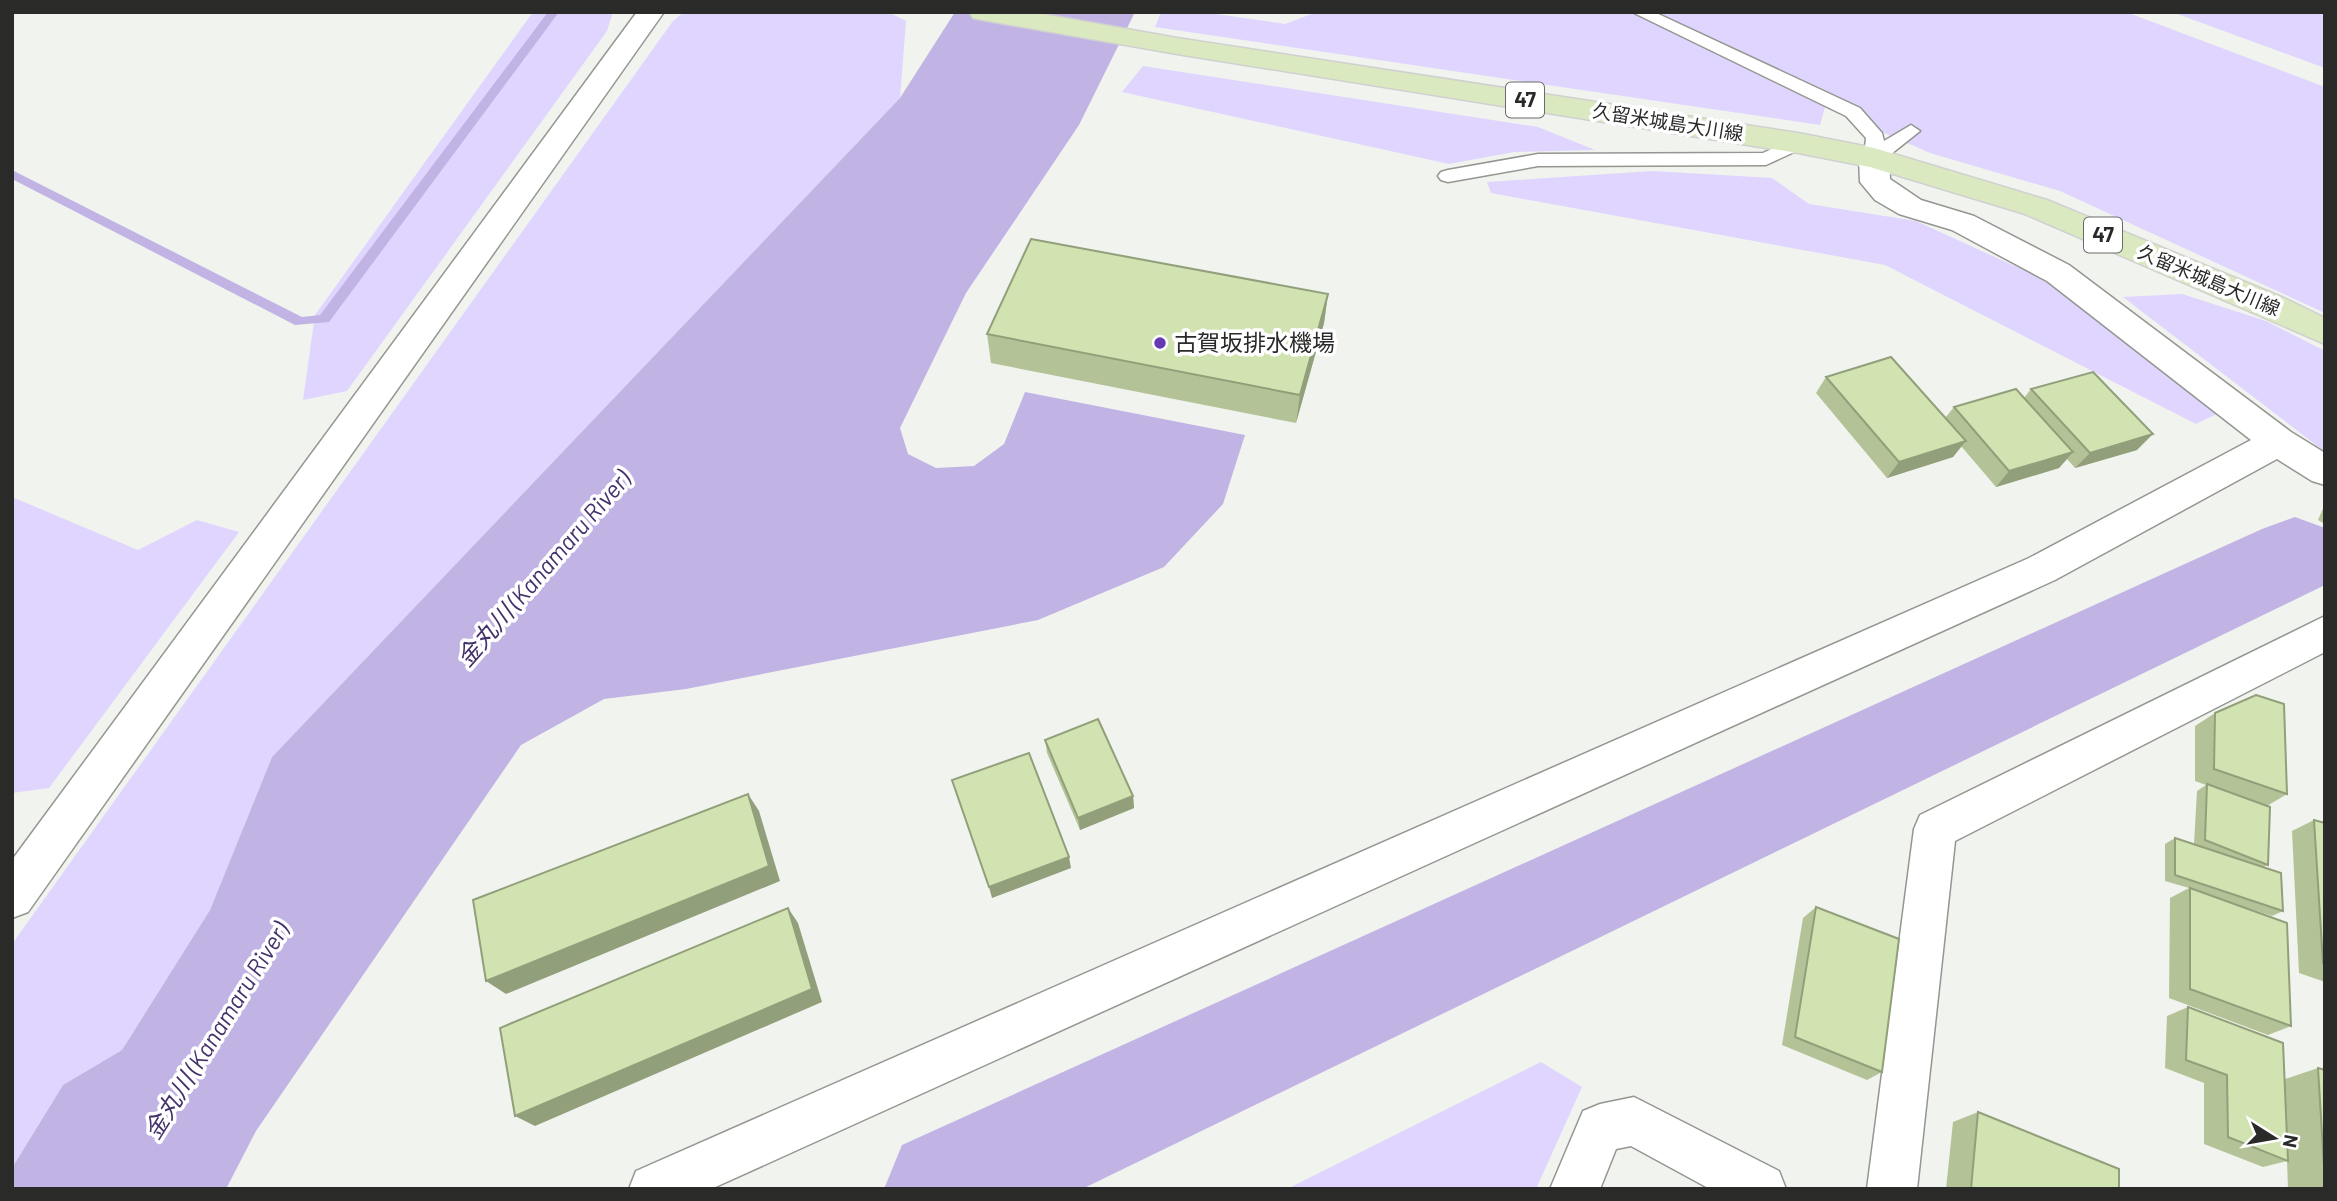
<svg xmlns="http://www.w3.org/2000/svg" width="2337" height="1201" font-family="Barlow,'Noto Sans JP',sans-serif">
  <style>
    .green { fill: #dfd5ff }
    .water { fill: #c1b4e5 }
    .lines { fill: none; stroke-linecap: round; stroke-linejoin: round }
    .stream { fill: #c1b4e5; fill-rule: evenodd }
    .river { fill: #c1b4e5; fill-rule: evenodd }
    .service-casing { stroke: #949691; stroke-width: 3 }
    .minor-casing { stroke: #949691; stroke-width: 3 }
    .primary-casing { stroke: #d0d0d0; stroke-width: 3 }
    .service { fill: #fff; fill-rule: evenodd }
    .minor { fill: #fff; fill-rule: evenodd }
    .primary { fill: #dbe9c1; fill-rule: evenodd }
    .wall { fill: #b4c397 }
    .shaded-wall { fill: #929f7b }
    .building { fill: #d1e3b0; stroke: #929f7b; stroke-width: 2 }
    .poi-dot { fill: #6739b0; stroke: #fff; stroke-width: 2.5 }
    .labels { text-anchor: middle; stroke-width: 7; stroke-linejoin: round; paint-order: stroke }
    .far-street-label { font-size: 19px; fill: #2a2b29; stroke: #fff }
    .shield { fill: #fff; stroke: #6a6b69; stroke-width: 2 }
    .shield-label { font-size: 21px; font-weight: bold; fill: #2a2b29 }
    .poi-label { font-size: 23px; fill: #2a2b29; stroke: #fff; text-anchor: start }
    .water-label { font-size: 24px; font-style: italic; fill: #44306b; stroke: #fff }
  </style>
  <rect width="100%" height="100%" fill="#f1f3ee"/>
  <!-- green -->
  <g class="green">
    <path d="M 533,12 L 613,12 L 607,31 L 347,391 L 303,400 L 315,315 Z"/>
    <path d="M 684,12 L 888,12 L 906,21 L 900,98 L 272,757 L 210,910 L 122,1050 L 63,1085 L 12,1168 L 12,944 L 673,21 Z"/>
    <path d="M 1161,12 L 1202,12 L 1285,24 L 1317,12 L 2126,12 L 2325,87 L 2325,313 L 2060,191 L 1930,153 L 1825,107 L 1820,125 L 1155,27 Z"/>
    <path d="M 2172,12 L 2325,12 L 2325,68 Z"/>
    <path d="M 1143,66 L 1538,127 L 1595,150 L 1514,152 L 1449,164 L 1122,92 Z"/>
    <path d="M 1653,171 L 1772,178 L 1809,204 L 1916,221 L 2041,278 L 2219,413 L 2196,424 L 1885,265 L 1491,193 L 1487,182 Z"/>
    <path d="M 2182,294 L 2266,321 L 2325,351 L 2325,452 L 2123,297 Z"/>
    <path d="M 12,497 L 138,550 L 197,520 L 239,532 L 49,788 L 12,793 Z"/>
    <path d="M 1541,1062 L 1582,1087 L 1536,1189 L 1287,1189 Z"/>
  </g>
  <!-- water -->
  <path class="water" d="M 955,12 L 1135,12 L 1079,125 L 966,293 L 900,428 L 908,454 L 936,468 L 974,466 L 1004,444 L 1025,392 L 1245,435 L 1223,504 L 1164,567 L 1038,620 L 686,689 L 604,699 L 521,745 L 256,1131 L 226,1189 L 12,1189 L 12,1168 L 63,1085 L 122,1050 L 210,910 L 272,757 L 900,98 Z"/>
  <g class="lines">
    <!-- stream -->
    <path class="stream" d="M 548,12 L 559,12 L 329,322 L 295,325 L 12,179 L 12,170 L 302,317 L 320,315 Z"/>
    <!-- river -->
    <path class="river" d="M 2295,517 L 2325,528 L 2325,585 L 1082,1189 L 884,1189 L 902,1145 L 2262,529 Z"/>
    <defs>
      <g id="service">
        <path d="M 1632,12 L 1654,12 L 1860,108 L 1882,133 L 1884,141 L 1911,125 L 1920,131 L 1881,162 L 1867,162 L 1864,158 L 1866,138 L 1846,116 Z"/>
        <path d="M 1798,137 L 1805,139 L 1807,143 L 1805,147 L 1766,165 L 1538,166 L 1448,182 L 1441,180 L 1438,176 L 1441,172 L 1448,170 L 1538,154 L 1763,153 Z"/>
      </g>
      <g id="minor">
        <path d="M 637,12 L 664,12 L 28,912 L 12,918 L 12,860 Z"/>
        <path d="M 1874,148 L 1885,151 L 1889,158 L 1890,179 L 1921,200 L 1974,216 L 2069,265 L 2291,432 L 2325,453 L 2325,485 L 2312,481 L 2277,459 L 2055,580 L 711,1189 L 629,1189 L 636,1171 L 2029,558 L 2251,440 L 2047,281 L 1952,230 L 1899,214 L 1875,200 L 1860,182 L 1859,158 L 1863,151 Z"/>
        <path d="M 2325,616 L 2325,652 L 1955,841 L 1917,1189 L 1867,1189 L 1914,829 L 1920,815 Z"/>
        <path d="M 1634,1097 L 1779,1171 L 1786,1189 L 1710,1189 L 1631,1146 L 1616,1149 L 1600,1189 L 1550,1189 L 1583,1111 L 1600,1104 Z"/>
      </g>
      <path id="primary" d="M 970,12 L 1031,12 L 1177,38 L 1798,133 L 1874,148 L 2047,200 L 2284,298 L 2325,318 L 2325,344 L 2025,214 L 1870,167 L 1798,153 L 1177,54 L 983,20 L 973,18 Z"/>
    </defs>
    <!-- service casing -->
    <use href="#service" class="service-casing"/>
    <!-- minor casing -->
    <use href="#minor" class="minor-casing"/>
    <!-- primary casing -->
    <use href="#primary" class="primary-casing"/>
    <!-- service -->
    <use href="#service" class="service"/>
    <!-- minor -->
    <use href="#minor" class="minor"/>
    <!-- primary -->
    <use href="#primary" class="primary"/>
  </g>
  <!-- wall -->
  <g class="wall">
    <path d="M 1328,294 L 1324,323 L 1296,423 L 991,363 L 987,334 Z"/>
    <path d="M 1826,377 L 1945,418 L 1954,407 L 2024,398 L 2031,389 L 2137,450 L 2075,468 L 2067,459 L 2059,468 L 1996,487 L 1961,446 L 1953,457 L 1887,478 L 1816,393 Z"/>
    <path d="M 2325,504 L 2325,524 L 2318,520 Z"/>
    <path d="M 2215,713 L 2287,794 L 2267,806 L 2268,865 L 2263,867 L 2283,911 L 2272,916 L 2238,905 L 2291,1026 L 2268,1035 L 2169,998 L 2170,898 L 2189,888 L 2165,881 L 2165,844 L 2175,838 L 2194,844 L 2197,791 L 2206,785 L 2195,781 L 2195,726 Z"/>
    <path d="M 1045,740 L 1133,796 L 1134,808 L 1080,830 L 1047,753 Z"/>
    <path d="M 2314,820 L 2325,823 L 2325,982 L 2299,973 L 2292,831 Z"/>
    <path d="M 1816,907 L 1882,1072 L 1867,1080 L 1782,1045 L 1803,918 Z"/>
    <path d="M 2188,1007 L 2285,1079 L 2318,1068 L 2325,1189 L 2288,1189 L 2287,1161 L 2263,1167 L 2204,1144 L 2204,1083 L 2165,1068 L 2167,1016 Z"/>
    <path d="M 1978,1112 L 2119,1189 L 1946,1189 L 1953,1122 Z"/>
  </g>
  <!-- shaded-wall -->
  <g class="shaded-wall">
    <path d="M 1328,294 L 1324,323 L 1296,423 L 1300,395 Z"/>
    <path d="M 2153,434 L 2137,450 L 2075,468 L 2090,453 Z"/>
    <path d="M 1966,441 L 1953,457 L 1887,478 L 1899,462 Z"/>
    <path d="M 2073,452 L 2059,468 L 1996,487 L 2009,471 Z"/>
    <path d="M 748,794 L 759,811 L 780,881 L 506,994 L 486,981 Z"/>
    <path d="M 1133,796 L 1134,808 L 1080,830 L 1078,818 Z"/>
    <path d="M 1069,857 L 1071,868 L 992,898 L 989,887 Z"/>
    <path d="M 788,908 L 798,923 L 822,1002 L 535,1126 L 515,1116 Z"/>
  </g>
  <!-- building -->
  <g class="building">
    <path d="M 1031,239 L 1328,294 L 1300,395 L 987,334 Z"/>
    <path d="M 1891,357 L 1966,441 L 1899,462 L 1826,377 Z"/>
    <path d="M 2093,372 L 2153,434 L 2090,453 L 2031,389 Z"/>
    <path d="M 2016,389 L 2073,452 L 2009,471 L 1954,407 Z"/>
    <path d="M 2256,695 L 2284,704 L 2287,794 L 2214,769 L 2215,713 Z"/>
    <path d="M 1098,719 L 1133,796 L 1078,818 L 1045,740 Z"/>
    <path d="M 1029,753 L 1069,857 L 989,887 L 952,780 Z"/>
    <path d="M 2207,784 L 2270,807 L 2268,865 L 2205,840 Z"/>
    <path d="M 748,794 L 769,866 L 486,981 L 473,900 Z"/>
    <path d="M 2314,820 L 2325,823 L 2325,964 L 2323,963 Z"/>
    <path d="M 2175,838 L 2281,873 L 2283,911 L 2175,875 Z"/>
    <path d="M 2190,888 L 2287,923 L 2291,1026 L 2190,989 Z"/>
    <path d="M 1816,907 L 1899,939 L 1882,1072 L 1795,1037 Z"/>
    <path d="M 788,908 L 812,989 L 515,1116 L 500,1028 Z"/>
    <path d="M 2188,1007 L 2283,1043 L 2288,1161 L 2228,1137 L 2227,1075 L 2186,1060 Z"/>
    <path d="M 2318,1068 L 2325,1070 L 2325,1183 Z"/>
    <path d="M 1978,1112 L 2119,1169 L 2119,1189 L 1971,1189 Z"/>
  </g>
  <!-- markers -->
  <circle class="poi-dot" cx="1160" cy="343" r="7"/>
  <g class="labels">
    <!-- far-street labels -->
    <g class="far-street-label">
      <text transform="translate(1668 122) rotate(9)" y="7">久留米城島大川線</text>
      <text transform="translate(2209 280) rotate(23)" y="7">久留米城島大川線</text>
    </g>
    <!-- shield labels -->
    <g class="shield">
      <rect x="1506" y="82.5" width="38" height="35" rx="5"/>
      <rect x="2084" y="217.5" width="38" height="35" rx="5"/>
    </g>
    <g class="shield-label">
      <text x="1525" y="107">47</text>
      <text x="2103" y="242">47</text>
    </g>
    <!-- poi labels -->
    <g class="poi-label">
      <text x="1174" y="351">古賀坂排水機場</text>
    </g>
    <!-- water labels -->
    <g class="water-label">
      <text transform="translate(544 569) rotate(-49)" y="8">金丸川 (Kanamaru River)</text>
      <text transform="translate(217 1031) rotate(-58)" y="8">金丸川 (Kanamaru River)</text>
    </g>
  </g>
  <!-- border -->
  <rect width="2337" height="1201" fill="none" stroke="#2a2b29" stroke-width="28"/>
  <!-- north arrow -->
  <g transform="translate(2274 1138) rotate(101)" stroke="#ffffff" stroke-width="5" paint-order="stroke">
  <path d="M0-5L12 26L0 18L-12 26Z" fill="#2a2b29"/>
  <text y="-10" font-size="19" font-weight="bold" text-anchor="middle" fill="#2a2b29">N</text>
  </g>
</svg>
